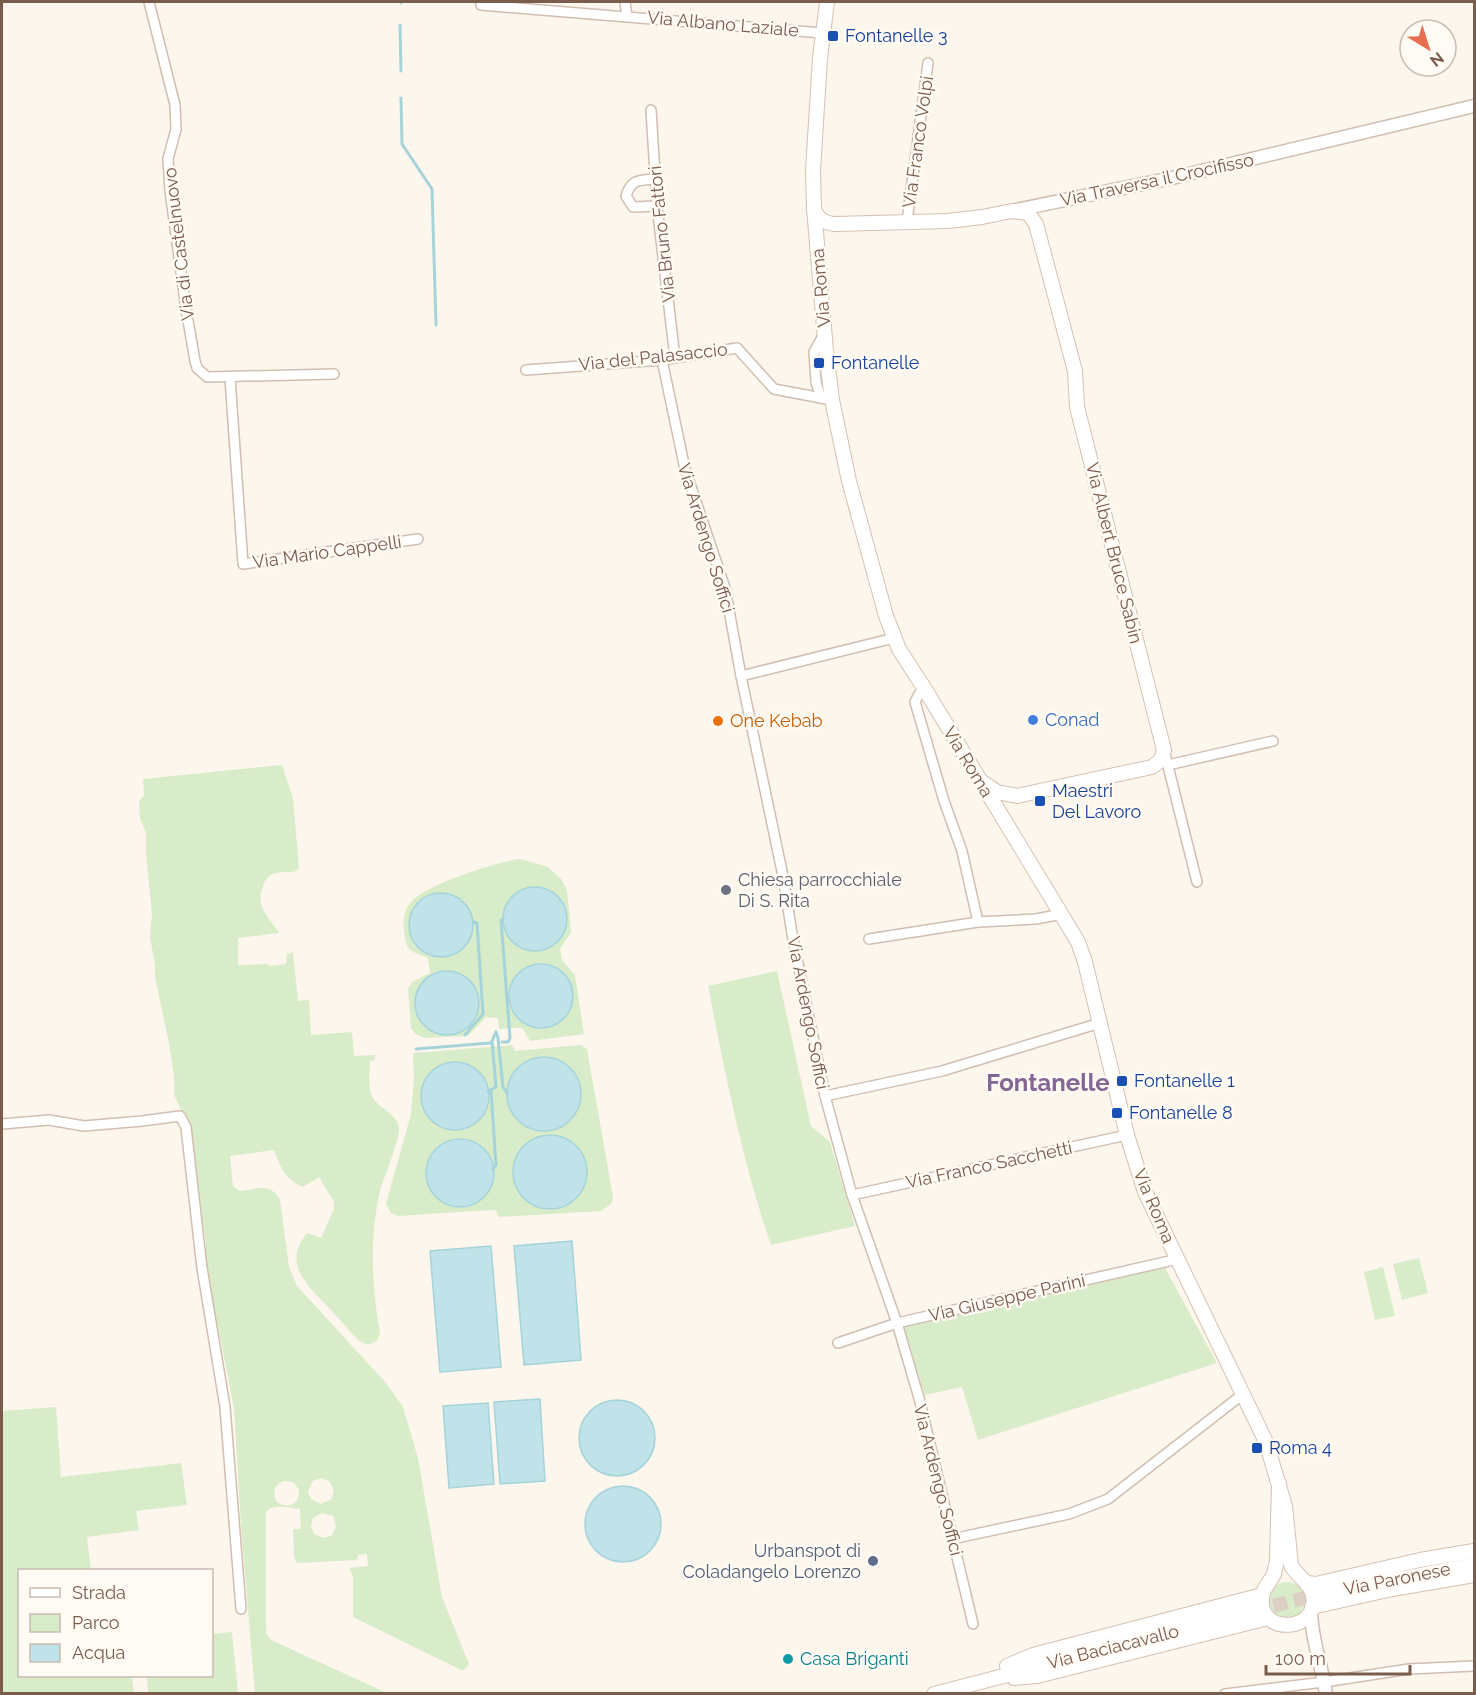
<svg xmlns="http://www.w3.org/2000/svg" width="1476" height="1695" font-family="Raleway,sans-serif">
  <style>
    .green { fill: #d8ecc9; fill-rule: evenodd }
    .water { fill: #bfe3e8; stroke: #a5d3da; stroke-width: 1.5 }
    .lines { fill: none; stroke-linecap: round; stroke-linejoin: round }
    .stream { stroke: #a5d3da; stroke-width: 3 }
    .secondary-tunnel { stroke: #dcd0c4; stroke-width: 14; stroke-dasharray: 14 7; stroke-linecap: butt }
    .minor-casing { stroke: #d1beb0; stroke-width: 12 }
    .tertiary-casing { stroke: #d1beb0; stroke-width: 15 }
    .secondary-casing { stroke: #d6c0b0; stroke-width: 16 }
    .minor { stroke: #fff; stroke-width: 9 }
    .tertiary { stroke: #fff; stroke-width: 12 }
    .secondary { stroke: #fff; stroke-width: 14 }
    .transit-dot { fill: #1a4fb4; stroke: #fffaf3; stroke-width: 2 }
    .shop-dot { fill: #3f7fe0; stroke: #fffaf3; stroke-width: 2 }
    .food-dot { fill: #e8710a; stroke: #fffaf3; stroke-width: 2 }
    .worship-dot { fill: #6b7280; stroke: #fffaf3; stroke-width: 2 }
    .service-dot { fill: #5c6f8a; stroke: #fffaf3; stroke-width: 2 }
    .culture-dot { fill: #0f9aa8; stroke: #fffaf3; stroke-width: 2 }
    .labels { text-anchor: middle; stroke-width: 5; stroke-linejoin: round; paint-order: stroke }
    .street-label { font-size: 18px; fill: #7a5c4d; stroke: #fffaf3 }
    .transit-label { font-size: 18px; fill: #164399; stroke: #fffaf3; text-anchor: start }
    .shop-label { font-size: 18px; fill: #366cbe; stroke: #fffaf3; text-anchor: start }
    .food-label { font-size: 18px; fill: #c56008; stroke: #fffaf3; text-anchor: start }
    .worship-label { font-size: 18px; fill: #5b616d; stroke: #fffaf3; text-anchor: start }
    .service-label { font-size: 18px; fill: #4e5e75; stroke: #fffaf3; text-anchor: end }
    .culture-label { font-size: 18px; fill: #0d838f; stroke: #fffaf3; text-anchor: start }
    .district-label { font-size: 24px; font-weight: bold; fill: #846695; stroke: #fffaf3 }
  </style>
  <rect width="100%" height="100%" fill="#fdf6ec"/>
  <!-- green -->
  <g class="green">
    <path d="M 282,765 L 293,798 L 299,869 C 292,875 284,870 276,873 C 270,874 265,880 263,886 C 254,907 270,918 279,933 L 238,938 L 238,965 L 268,964 L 269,966 L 286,964 L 287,954 L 293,952 L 298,1001 L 309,1000 L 311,1035 L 352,1032 L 354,1056 L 375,1055 L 375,1060 L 370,1061 C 370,1073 367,1087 373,1098 C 380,1110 398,1113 399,1129 C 399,1141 384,1177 380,1191 C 369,1239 372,1286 380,1334 L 377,1341 L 368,1345 L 359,1341 C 349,1330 340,1320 330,1309 C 309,1287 281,1264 307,1233 L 321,1238 L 334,1209 L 334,1202 L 319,1177 L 303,1187 C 284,1179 281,1167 274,1150 L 230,1156 L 233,1186 L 239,1191 C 256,1190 270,1181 280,1200 L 289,1267 L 297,1286 L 386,1383 L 403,1407 L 418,1458 L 442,1597 L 469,1664 L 464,1670 L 461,1670 L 353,1617 L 353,1576 L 349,1568 L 368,1566 L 367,1554 L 358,1555 L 357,1560 L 297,1563 L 294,1558 L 293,1529 L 301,1529 L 300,1509 C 289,1508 274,1503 266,1512 L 266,1628 L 267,1635 L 271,1640 L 387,1693 L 255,1693 L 241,1526 L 234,1408 L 219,1332 L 216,1327 L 205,1257 L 206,1243 L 189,1127 L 174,1095 L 174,1076 L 169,1043 L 155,977 L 155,965 L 150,937 L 152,914 L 146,853 L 146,833 L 140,818 L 139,801 L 144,795 L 143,779 ZM 322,1478 L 330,1482 L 334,1491 L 331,1499 L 321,1504 L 311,1499 L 308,1491 L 313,1481 ZM 283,1481 L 293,1482 L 299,1490 C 300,1504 288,1510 277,1502 C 272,1493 274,1486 283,1481 ZM 322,1513 L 333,1516 L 336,1526 L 332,1535 L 324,1538 L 314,1534 L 311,1526 L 313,1518 Z"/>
    <path d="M 520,859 L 548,867 L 561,879 L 567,890 L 571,932 L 560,949 L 562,960 L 575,975 L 584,1034 L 530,1041 L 522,1028 L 499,1029 L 498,1018 L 486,1017 L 468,1036 L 424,1038 L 415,1034 L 411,1028 L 408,989 L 412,982 L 430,973 L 428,958 C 409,950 406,952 404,930 C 403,921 404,911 410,903 C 424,885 496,862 520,859 ZM 543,887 C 575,901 575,936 544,950 L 503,925 C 503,894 518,894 543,887 ZM 449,894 L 459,898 L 467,905 L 439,958 L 429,956 L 420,950 ZM 465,975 C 511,1017 434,1061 417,1014 C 412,1000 417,989 425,979 ZM 571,985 C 574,1001 571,1007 559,1018 C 556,1021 552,1026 548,1027 C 535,1032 517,1021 511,1010 C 508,1004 508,997 508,991 Z"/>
    <path d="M 777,971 L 811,1126 L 830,1142 L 855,1226 L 771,1245 C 742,1161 725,1073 708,986 Z"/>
    <path d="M 512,1045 L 515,1051 L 581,1045 L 587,1049 L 613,1197 L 611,1204 L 601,1211 L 499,1217 L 496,1211 L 492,1210 L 398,1216 L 391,1213 L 386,1204 L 411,1114 L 414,1079 L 413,1053 Z"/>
    <path d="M 1419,1258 L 1428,1293 L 1402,1300 L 1393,1264 Z"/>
    <path d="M 1383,1267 L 1395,1316 L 1375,1320 L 1364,1272 Z"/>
    <path d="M 1165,1268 L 1217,1363 L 978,1440 L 962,1387 L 925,1395 L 904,1327 Z"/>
    <path d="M 56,1407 L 61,1477 L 181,1463 L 187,1505 L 136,1511 L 139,1530 L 87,1537 L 91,1570 L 20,1570 L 20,1676 L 132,1676 L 134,1693 L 2,1693 L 2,1411 Z"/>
    <circle cx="1287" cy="1600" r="18"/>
    <path d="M 232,1632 L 238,1693 L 148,1693 L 147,1676 L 212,1676 L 212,1634 Z"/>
  </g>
  <!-- water -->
  <g class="water">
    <circle cx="535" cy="919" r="32"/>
    <circle cx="441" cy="925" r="32"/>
    <circle cx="541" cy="996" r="32"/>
    <circle cx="447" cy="1003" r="32"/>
    <circle cx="544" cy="1094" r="37"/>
    <circle cx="455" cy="1096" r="34"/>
    <circle cx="550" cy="1172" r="37"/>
    <circle cx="460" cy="1173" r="34"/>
    <path d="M 572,1241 L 581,1360 L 524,1365 L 514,1246 Z"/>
    <path d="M 491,1246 L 501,1367 L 440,1372 L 430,1251 Z"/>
    <path d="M 540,1399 L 545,1481 L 500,1484 L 494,1402 Z"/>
    <circle cx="617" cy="1438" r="38"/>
    <path d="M 488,1403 L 494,1484 L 449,1488 L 443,1406 Z"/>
    <circle cx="623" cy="1524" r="38"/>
  </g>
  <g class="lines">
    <!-- stream -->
    <g class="stream">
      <path d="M 401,3 L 401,2"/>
      <path d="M 400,25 L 401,71"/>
      <path d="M 401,98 L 402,144 L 432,189 L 436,325"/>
      <path d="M 496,1032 L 498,1038 L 503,1087 L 507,1093"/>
      <path d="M 465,1035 L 483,1014 L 477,923 L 474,922"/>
      <path d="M 502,1042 L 508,1042 L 510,1038 L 501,920 L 503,919"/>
      <path d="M 416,1049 L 490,1043"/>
      <path d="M 491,1090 L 496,1165 L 493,1169"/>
      <path d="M 488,1091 L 496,1087 L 492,1041 L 496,1032"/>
    </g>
    <!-- secondary-tunnel -->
    <path class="secondary-tunnel" d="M 1253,1611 L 1321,1594"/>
    <defs>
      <g id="minor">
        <path d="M 149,2 L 175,105 L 176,129 L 168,159 L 170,191 L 186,309 L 195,361 L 197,368 L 207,377 L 334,374"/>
        <path d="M 625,2 L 627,16"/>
        <path d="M 481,5 L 822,33"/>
        <path d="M 651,110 L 657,206 L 675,358"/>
        <path d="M 655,179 C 640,180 631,179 626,196 L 633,207 L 657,206"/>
        <path d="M 907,221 L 928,63"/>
        <path d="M 662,360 L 685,469 L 725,588 L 741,676 L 783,876 L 792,934 L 825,1096 L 852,1195 L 897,1323 L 919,1398 L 973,1624"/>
        <path d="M 526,370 L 662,360 L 737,348 L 774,389 L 832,400"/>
        <path d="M 230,378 L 243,564 L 418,539"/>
        <path d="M 821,398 L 816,382 L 814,352 L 824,334"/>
        <path d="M 741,676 L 894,638"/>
        <path d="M 926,691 L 919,694 L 915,702 L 944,801 L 962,851 L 978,922 L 1036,919 L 1062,914"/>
        <path d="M 1164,750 L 1197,882"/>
        <path d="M 1168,765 L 1273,741"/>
        <path d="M 869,939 L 978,922"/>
        <path d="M 825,1096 L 942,1071 L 1100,1023"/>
        <path d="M 2,1124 L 49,1120 L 84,1126 L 142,1121 L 180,1116 L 186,1127 L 202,1268 L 225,1407 L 241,1609"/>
        <path d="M 852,1195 L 1127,1135"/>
        <path d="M 838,1343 L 897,1323 L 1178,1259"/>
        <path d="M 952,1539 L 1069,1514 L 1108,1499 L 1243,1394"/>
        <path d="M 1225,1694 L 1324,1682 L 1409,1669 L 1474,1666"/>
      </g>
      <g id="tertiary">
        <path d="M 1016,210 L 1172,178 L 1474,106"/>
        <path d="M 1311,1610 C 1311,1638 1322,1666 1326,1694"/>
      </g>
      <g id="secondary">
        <path d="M 827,2 L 820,58 L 813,170 L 814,208 L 826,351 L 832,400 L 849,481 L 886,616 L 899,649 L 926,691 L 1078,942 L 1085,962 L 1127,1135 L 1145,1192 L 1266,1442 L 1285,1506 L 1291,1565 C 1297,1577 1310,1582 1313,1595 C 1320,1632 1259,1636 1262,1599 C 1262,1588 1270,1583 1274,1574 C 1275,1570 1276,1565 1277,1561 L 1279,1483"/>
        <path d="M 814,210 C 819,220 824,223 835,224 L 948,221 L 982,217 L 1012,211 L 1028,213 L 1036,224 L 1075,371 L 1077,407 L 1164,750 L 1161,760 L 1152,767 L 1017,796 L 997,792 L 982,782"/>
        <path d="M 1307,1583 L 1316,1584 L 1420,1560 L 1474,1551"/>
        <path d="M 1321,1594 L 1474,1565"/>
        <path d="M 1312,1607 L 1392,1589 L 1474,1575"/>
        <path d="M 1007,1666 L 1033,1655 L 1262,1595"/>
        <path d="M 1014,1678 L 1037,1676 L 1268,1618"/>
        <path d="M 934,1694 L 1253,1611"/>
      </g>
    </defs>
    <!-- minor casing -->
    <use href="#minor" class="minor-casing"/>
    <!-- tertiary casing -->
    <use href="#tertiary" class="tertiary-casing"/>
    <!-- secondary casing -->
    <use href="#secondary" class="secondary-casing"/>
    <!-- minor -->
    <use href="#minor" class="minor"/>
    <!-- tertiary -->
    <use href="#tertiary" class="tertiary"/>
    <!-- secondary -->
    <use href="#secondary" class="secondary"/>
  </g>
  <!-- markers -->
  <g class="transit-dot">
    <rect x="827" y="30" width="12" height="12" rx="3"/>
    <rect x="813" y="357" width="12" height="12" rx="3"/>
    <rect x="1034" y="795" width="12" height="12" rx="3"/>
    <rect x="1116" y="1075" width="12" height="12" rx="3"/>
    <rect x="1111" y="1107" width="12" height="12" rx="3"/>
    <rect x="1251" y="1442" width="12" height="12" rx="3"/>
  </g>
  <circle class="shop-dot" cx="1033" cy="720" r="6"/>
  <circle class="food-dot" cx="718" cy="721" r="6"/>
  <circle class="worship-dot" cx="726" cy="890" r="6"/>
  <circle class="service-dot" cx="873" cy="1561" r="6"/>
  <circle class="culture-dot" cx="788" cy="1659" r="6"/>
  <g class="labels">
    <!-- street labels -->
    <g class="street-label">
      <text transform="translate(723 24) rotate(5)" y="6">Via Albano Laziale</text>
      <text transform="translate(918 142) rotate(-82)" y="6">Via Franco Volpi</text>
      <text transform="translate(1157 180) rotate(-12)" y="6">Via Traversa il Crocifisso</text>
      <text transform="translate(662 234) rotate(-96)" y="6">Via Bruno Fattori</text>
      <text transform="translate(179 244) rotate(-97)" y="6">Via di Castelnuovo</text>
      <text transform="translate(821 288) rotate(-95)" y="6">Via Roma</text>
      <text transform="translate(653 357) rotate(-6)" y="6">Via del Palasaccio</text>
      <text transform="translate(706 538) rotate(73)" y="6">Via Ardengo Soffici</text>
      <text transform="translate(327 552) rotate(-8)" y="6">Via Mario Cappelli</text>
      <text transform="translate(1114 553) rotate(76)" y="6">Via Albert Bruce Sabin</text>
      <text transform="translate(968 762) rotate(59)" y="6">Via Roma</text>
      <text transform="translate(808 1013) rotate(79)" y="6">Via Ardengo Soffici</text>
      <text transform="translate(989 1165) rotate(-12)" y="6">Via Franco Sacchetti</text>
      <text transform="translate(1154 1206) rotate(67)" y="6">Via Roma</text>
      <text transform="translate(1007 1298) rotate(-13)" y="6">Via Giuseppe Parini</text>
      <text transform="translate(938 1480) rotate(76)" y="6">Via Ardengo Soffici</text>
      <text transform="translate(1397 1579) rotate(-11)" y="6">Via Paronese</text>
      <text transform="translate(1113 1647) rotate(-14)" y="6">Via Baciacavallo</text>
    </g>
    <!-- transit labels -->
    <g class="transit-label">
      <text x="845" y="42">Fontanelle 3</text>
      <text x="831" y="369">Fontanelle</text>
      <text x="1052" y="797">Maestri<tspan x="1052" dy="21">Del Lavoro</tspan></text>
      <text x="1134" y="1087">Fontanelle 1</text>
      <text x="1129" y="1119">Fontanelle 8</text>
      <text x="1269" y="1454">Roma 4</text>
    </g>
    <!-- shop labels -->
    <g class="shop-label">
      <text x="1045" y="726">Conad</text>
    </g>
    <!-- food labels -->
    <g class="food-label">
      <text x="730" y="727">One Kebab</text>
    </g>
    <!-- worship labels -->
    <g class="worship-label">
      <text x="738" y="886">Chiesa parrocchiale<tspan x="738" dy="21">Di S. Rita</tspan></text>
    </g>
    <!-- service labels -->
    <g class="service-label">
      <text x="861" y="1557">Urbanspot di<tspan x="861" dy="21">Coladangelo Lorenzo</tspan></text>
    </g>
    <!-- culture labels -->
    <g class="culture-label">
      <text x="800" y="1665">Casa Briganti</text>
    </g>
    <!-- district labels -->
    <g class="district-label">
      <text x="1048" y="1091">Fontanelle</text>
    </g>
  </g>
  <!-- border -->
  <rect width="1476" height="1695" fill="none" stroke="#7a5c4d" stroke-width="6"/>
  <!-- legend -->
  <rect x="18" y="1569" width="195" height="108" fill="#fffaf3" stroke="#cabbb1" stroke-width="1.5"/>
  <rect x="30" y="1588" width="30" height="9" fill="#ffffff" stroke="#cabbb1" stroke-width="1.5"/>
  <text x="72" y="1599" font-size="18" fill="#7a5c4d">Strada</text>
  <rect x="30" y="1614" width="30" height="18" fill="#d8ecc9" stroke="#cabbb1" stroke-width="1.5"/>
  <text x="72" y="1629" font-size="18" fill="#7a5c4d">Parco</text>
  <rect x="30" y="1644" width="30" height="18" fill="#bfe3e8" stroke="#cabbb1" stroke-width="1.5"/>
  <text x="72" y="1659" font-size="18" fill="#7a5c4d">Acqua</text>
  <!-- north arrow -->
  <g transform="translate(1428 48) rotate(142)"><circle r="28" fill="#fffaf3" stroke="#cabbb1" stroke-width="1.5"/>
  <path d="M0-4.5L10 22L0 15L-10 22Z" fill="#e76f51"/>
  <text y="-9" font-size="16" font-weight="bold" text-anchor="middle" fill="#7a5c4d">N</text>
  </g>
  <!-- scale -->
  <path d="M1266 1665v9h144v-9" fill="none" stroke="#7a5c4d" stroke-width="3"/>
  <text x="1275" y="1665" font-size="18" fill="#7a5c4d" stroke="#fffaf3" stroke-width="4.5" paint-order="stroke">100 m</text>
</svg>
